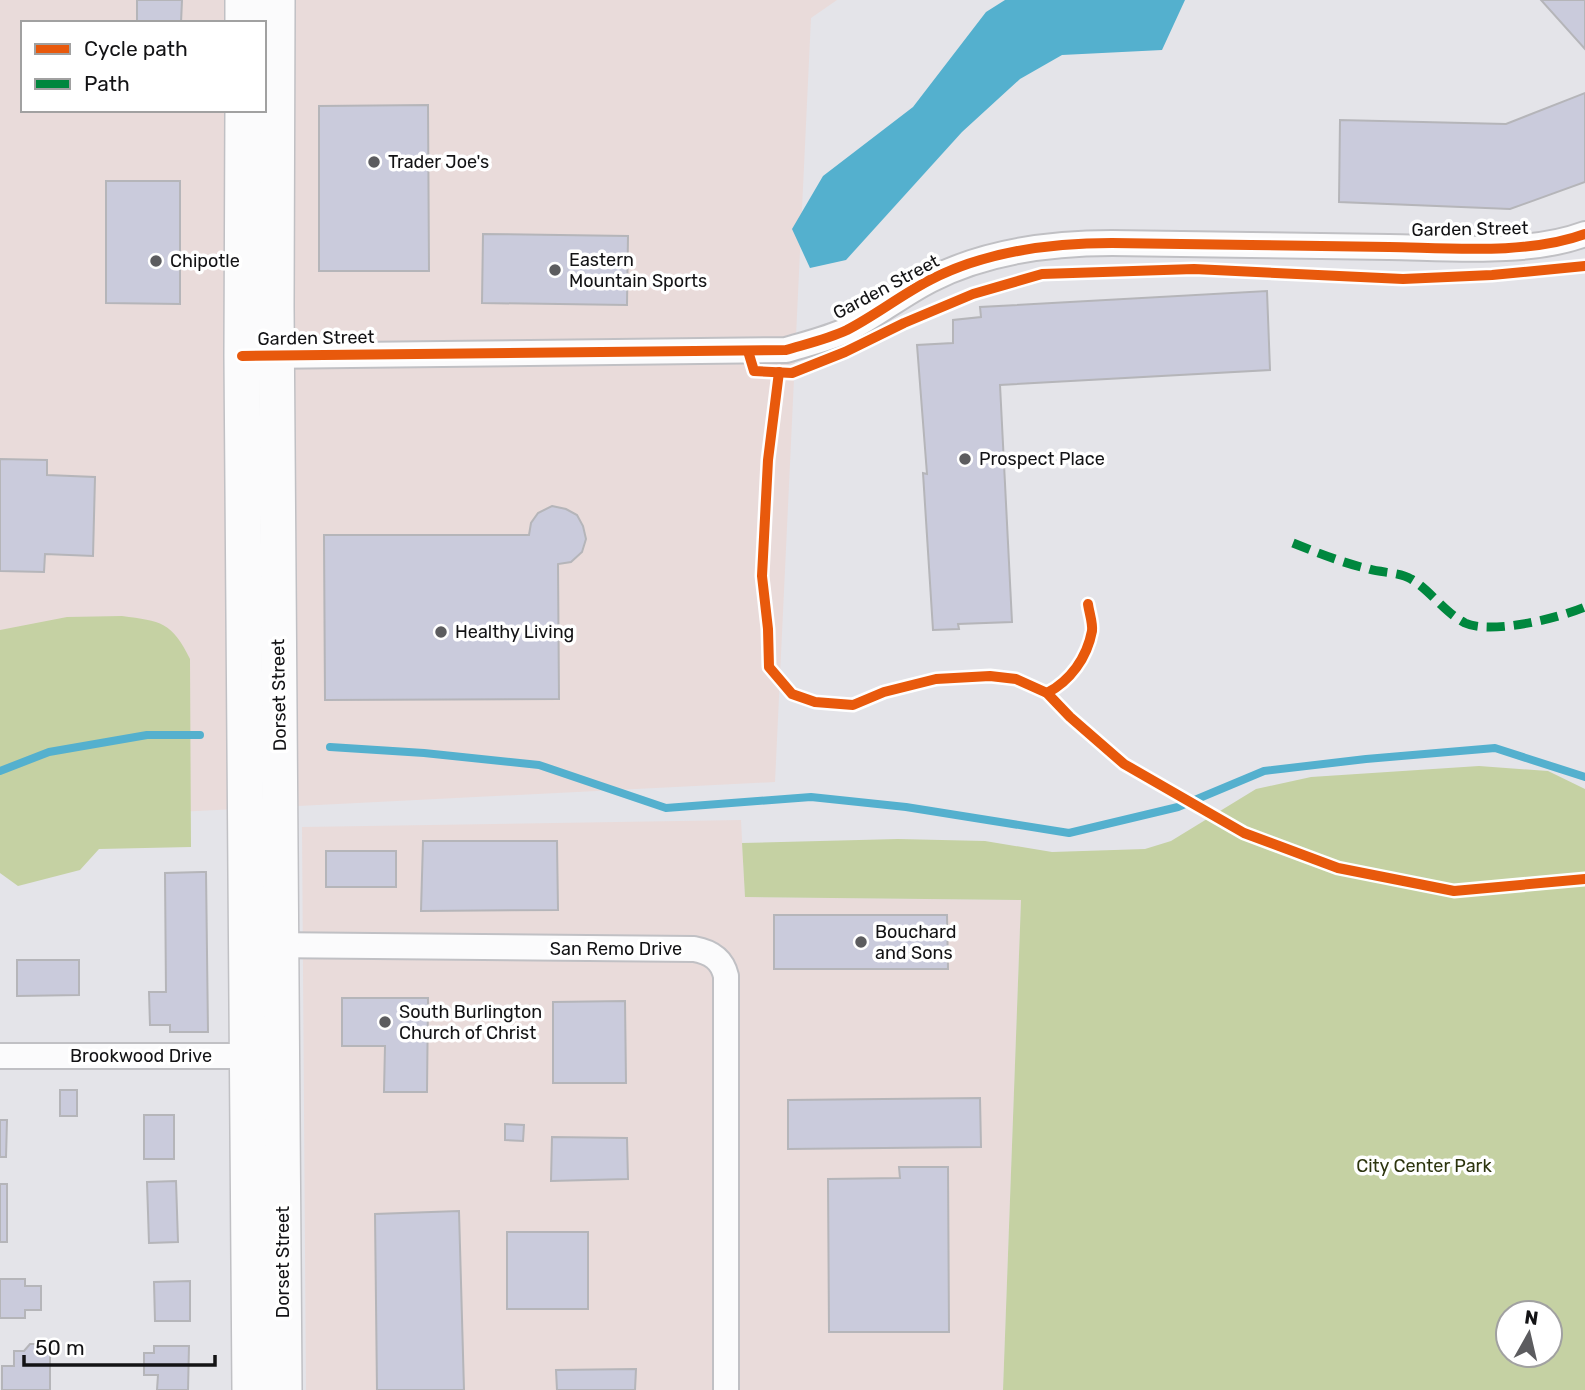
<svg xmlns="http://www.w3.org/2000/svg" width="1585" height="1390" font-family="Rubik,sans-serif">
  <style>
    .commercial { fill: #e9dbda; fill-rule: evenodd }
    .green { fill: #c5d1a3; fill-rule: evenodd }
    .water { fill: #54b0ce }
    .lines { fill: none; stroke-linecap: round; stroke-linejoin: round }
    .stream { stroke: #54b0ce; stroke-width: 8 }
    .building { fill: #cacbdc; stroke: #b5b5b9; stroke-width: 2 }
    .street-casing { stroke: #c0c0c4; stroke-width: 28 }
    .secondary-casing { stroke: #c0c0c4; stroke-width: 38 }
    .street { stroke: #fbfbfc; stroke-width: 24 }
    .secondary { stroke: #fbfbfc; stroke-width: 35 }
    .quiet { stroke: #00873e; stroke-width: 9; stroke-dasharray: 18 9; stroke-linecap: butt }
    .cycleway-casing { stroke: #fff; stroke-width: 15 }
    .cycleway { stroke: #e8590c; stroke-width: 10 }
    .poi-dot { fill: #5c5c5f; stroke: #fff; stroke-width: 2.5 }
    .labels { text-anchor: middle; stroke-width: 7; stroke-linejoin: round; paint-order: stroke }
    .poi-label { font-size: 18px; fill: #131315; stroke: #fff; text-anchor: start }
    .street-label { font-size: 18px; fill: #131315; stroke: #fff }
    .park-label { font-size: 18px; fill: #2d350f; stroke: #fff }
  </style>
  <rect width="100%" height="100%" fill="#e4e4e9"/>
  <!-- commercial -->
  <g class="commercial">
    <path d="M 0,0 L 837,0 L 811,18 L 775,782 L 0,821 ZM 23,23 L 264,23 L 264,110 L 23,110 Z"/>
    <path d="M 741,820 L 745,897 L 1021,900 L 1003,1390 L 306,1390 L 302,827 Z"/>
  </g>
  <!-- green -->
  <g class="green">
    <path d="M 122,616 C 161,621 172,622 190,659 L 191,847 L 99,849 L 80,870 L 18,886 L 0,873 L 0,630 L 67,617 Z"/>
    <path d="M 1479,766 L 1548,771 L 1585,789 L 1585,1390 L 1003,1390 L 1021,900 L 745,897 L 742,843 L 898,839 L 985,841 L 1052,852 L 1145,849 L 1171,841 L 1256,789 L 1311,777 ZM 1550,1313 L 1550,1355 L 1508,1355 L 1508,1313 Z"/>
  </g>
  <!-- water -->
  <path class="water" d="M 1005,0 L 1185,0 L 1162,50 L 1062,55 L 1020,79 L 962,132 L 846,260 L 810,268 L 792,229 L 823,176 L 913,107 L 986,12 Z"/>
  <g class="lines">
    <!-- stream -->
    <g class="stream">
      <path d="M 330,747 L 424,753 L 539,765 L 666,808 L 811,797 L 906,807 L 1069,833 L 1178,807 L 1264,771 L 1366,759 L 1495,748 L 1585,777"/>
      <path d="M 0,771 L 49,752 L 147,735 L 200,735"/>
    </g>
  </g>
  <!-- building -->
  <g class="building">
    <path d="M 137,0 L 182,0 L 181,23 L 137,23 Z"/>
    <path d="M 1541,0 L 1585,0 L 1585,49 Z"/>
    <path d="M 1585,93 L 1585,182 L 1510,209 L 1339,202 L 1340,120 L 1506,124 Z"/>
    <path d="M 428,105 L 429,271 L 319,271 L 319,106 Z"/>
    <path d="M 106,181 L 180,181 L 180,304 L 106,303 Z"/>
    <path d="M 483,234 L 628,236 L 627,305 L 482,303 Z"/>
    <path d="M 1267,291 L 1270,370 L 1000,385 L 1012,622 L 958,624 L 959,629 L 933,630 L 923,473 L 927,474 L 917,345 L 953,343 L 953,320 L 981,317 L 980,307 Z"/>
    <path d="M 0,459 L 47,460 L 47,475 L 95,477 L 93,556 L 45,554 L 44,572 L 0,571 Z"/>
    <path d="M 552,506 L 566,509 L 577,515 L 583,526 L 586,539 L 582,552 L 571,562 L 558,564 L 559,699 L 325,700 L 324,535 L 529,535 L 531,523 L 538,513 Z"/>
    <path d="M 423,841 L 557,841 L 558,910 L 421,911 Z"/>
    <rect x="326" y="851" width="70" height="36"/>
    <path d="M 202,872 L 206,872 L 208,1032 L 170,1032 L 170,1025 L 150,1025 L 149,992 L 166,992 L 165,873 Z"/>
    <path d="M 774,915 L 947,915 L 948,969 L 774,969 Z"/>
    <path d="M 17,960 L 79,960 L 79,995 L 17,996 Z"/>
    <path d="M 342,998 L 428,998 L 427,1092 L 384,1092 L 385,1046 L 342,1046 Z"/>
    <path d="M 625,1001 L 626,1083 L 553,1083 L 553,1002 Z"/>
    <rect x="60" y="1090" width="17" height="26"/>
    <path d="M 980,1098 L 981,1147 L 788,1149 L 788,1100 Z"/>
    <rect x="144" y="1115" width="30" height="44"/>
    <path d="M 0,1120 L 7,1120 L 6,1157 L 0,1157 Z"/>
    <path d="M 505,1124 L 524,1125 L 523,1141 L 505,1140 Z"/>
    <path d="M 552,1137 L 627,1138 L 628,1179 L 551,1181 Z"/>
    <path d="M 899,1167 L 948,1167 L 949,1332 L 829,1332 L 828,1179 L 900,1178 Z"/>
    <path d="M 176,1181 L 178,1242 L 149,1243 L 147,1182 Z"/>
    <rect x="0" y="1184" width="7" height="58"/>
    <path d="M 459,1211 L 464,1390 L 377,1390 L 375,1214 Z"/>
    <rect x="507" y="1232" width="81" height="77"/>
    <path d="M 0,1279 L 25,1279 L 25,1286 L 41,1286 L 41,1310 L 25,1310 L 25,1318 L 0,1318 Z"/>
    <path d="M 190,1281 L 190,1321 L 155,1321 L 154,1282 Z"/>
    <path d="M 30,1344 L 50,1344 L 50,1390 L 2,1390 L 2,1366 L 14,1366 L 14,1351 L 24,1351 Z"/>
    <path d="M 154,1346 L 189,1346 L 188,1390 L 157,1390 L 158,1375 L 144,1375 L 144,1353 L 154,1353 Z"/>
    <path d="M 636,1369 L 635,1390 L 557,1390 L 556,1370 Z"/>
  </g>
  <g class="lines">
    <defs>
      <g id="street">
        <path d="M 261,356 L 786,350 C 806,344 828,339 847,330 C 876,315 901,295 930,280 C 984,252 1051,243 1112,243 C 1204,244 1297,246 1389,247 C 1449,248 1529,255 1585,234"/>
        <path d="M 265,945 L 694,949 C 711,952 722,959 726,976 L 726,1390"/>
        <path d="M 0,1056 L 261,1056"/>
      </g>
      <g id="secondary">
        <path d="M 277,0 L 276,307 L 284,1390"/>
        <path d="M 243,23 L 243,0"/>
        <path d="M 243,110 L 242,356 L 250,1390"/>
      </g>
    </defs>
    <!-- street casing -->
    <use href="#street" class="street-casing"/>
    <!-- secondary casing -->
    <use href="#secondary" class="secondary-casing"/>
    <!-- street -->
    <use href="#street" class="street"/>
    <!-- secondary -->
    <use href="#secondary" class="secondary"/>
    <!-- quiet -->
    <path class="quiet" d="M 1293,543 C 1318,553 1343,563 1369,569 C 1382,573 1400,572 1411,579 C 1430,590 1444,612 1465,623 C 1491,635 1559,618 1585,607"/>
    <defs>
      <g id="cycleway">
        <path d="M 748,351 L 754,371 L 792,373 L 845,352 L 904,323 L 973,294 L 1042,274 L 1194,269 L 1403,279 L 1492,275 L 1585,266"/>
        <path d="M 242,356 L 786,350 C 806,344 828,339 847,330 C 876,315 901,295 930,280 C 984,252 1051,243 1112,243 C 1204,244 1297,246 1389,247 C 1449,248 1529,255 1585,234"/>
        <path d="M 779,372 L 768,460 L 762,576 L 768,629 L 769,667 L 792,694 L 815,702 L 853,705 L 884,692 L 936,679 L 990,676 L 1016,679 L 1047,693 L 1070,717 L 1124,764 L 1244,833 L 1338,868 L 1454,891 L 1585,879"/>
        <path d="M 1047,693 C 1070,681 1087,658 1092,631 C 1093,623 1089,612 1088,604"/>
      </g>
    </defs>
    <!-- cycleway casing -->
    <use href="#cycleway" class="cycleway-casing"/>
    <!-- cycleway -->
    <use href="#cycleway" class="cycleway"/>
  </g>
  <!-- markers -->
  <g class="poi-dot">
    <circle cx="374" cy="162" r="7"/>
    <circle cx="156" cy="261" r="7"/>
    <circle cx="555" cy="270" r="7"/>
    <circle cx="965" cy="459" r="7"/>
    <circle cx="441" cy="632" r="7"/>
    <circle cx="861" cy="942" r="7"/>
    <circle cx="385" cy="1022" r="7"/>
  </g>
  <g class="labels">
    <!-- poi labels -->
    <g class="poi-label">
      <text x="388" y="168">Trader Joe's</text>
      <text x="569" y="266">Eastern<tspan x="569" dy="21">Mountain Sports</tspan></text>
      <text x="170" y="267">Chipotle</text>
      <text x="979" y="465">Prospect Place</text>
      <text x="455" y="638">Healthy Living</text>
      <text x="875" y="938">Bouchard<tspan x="875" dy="21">and Sons</tspan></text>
      <text x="399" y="1018">South Burlington<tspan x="399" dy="21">Church of Christ</tspan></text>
    </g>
    <!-- street labels -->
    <g class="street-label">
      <text transform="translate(1470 229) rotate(-1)" y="6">Garden Street</text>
      <text transform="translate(886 287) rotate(-28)" y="6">Garden Street</text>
      <text transform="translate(316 338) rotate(-1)" y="6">Garden Street</text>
      <text transform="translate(279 695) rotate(-91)" y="6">Dorset Street</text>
      <text x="616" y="955">San Remo Drive</text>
      <text x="141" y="1062">Brookwood Drive</text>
      <text transform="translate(283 1262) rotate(-90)" y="6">Dorset Street</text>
    </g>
    <!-- park labels -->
    <g class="park-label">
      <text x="1424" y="1172">City Center Park</text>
    </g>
  </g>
  <!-- legend -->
  <rect x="21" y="21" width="245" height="91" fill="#ffffff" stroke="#a1a1a1" stroke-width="2"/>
  <rect x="35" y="44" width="35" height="10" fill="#e8590c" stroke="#a1a1a1" stroke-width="2"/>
  <text x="84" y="56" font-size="21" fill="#131315">Cycle path</text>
  <rect x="35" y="79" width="35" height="10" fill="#00873e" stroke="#a1a1a1" stroke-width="2"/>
  <text x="84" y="91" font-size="21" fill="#131315">Path</text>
  <!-- north arrow -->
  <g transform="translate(1529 1334) rotate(8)"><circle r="33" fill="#ffffff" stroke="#a1a1a1" stroke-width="2"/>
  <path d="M0-5L12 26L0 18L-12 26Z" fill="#5c5c5f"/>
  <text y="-10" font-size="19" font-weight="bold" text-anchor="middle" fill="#131315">N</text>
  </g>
  <!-- scale -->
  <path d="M24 1355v10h191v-10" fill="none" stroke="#131315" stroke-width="3.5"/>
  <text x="35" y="1355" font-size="21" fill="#131315" stroke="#ffffff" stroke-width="5" paint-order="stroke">50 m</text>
</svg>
